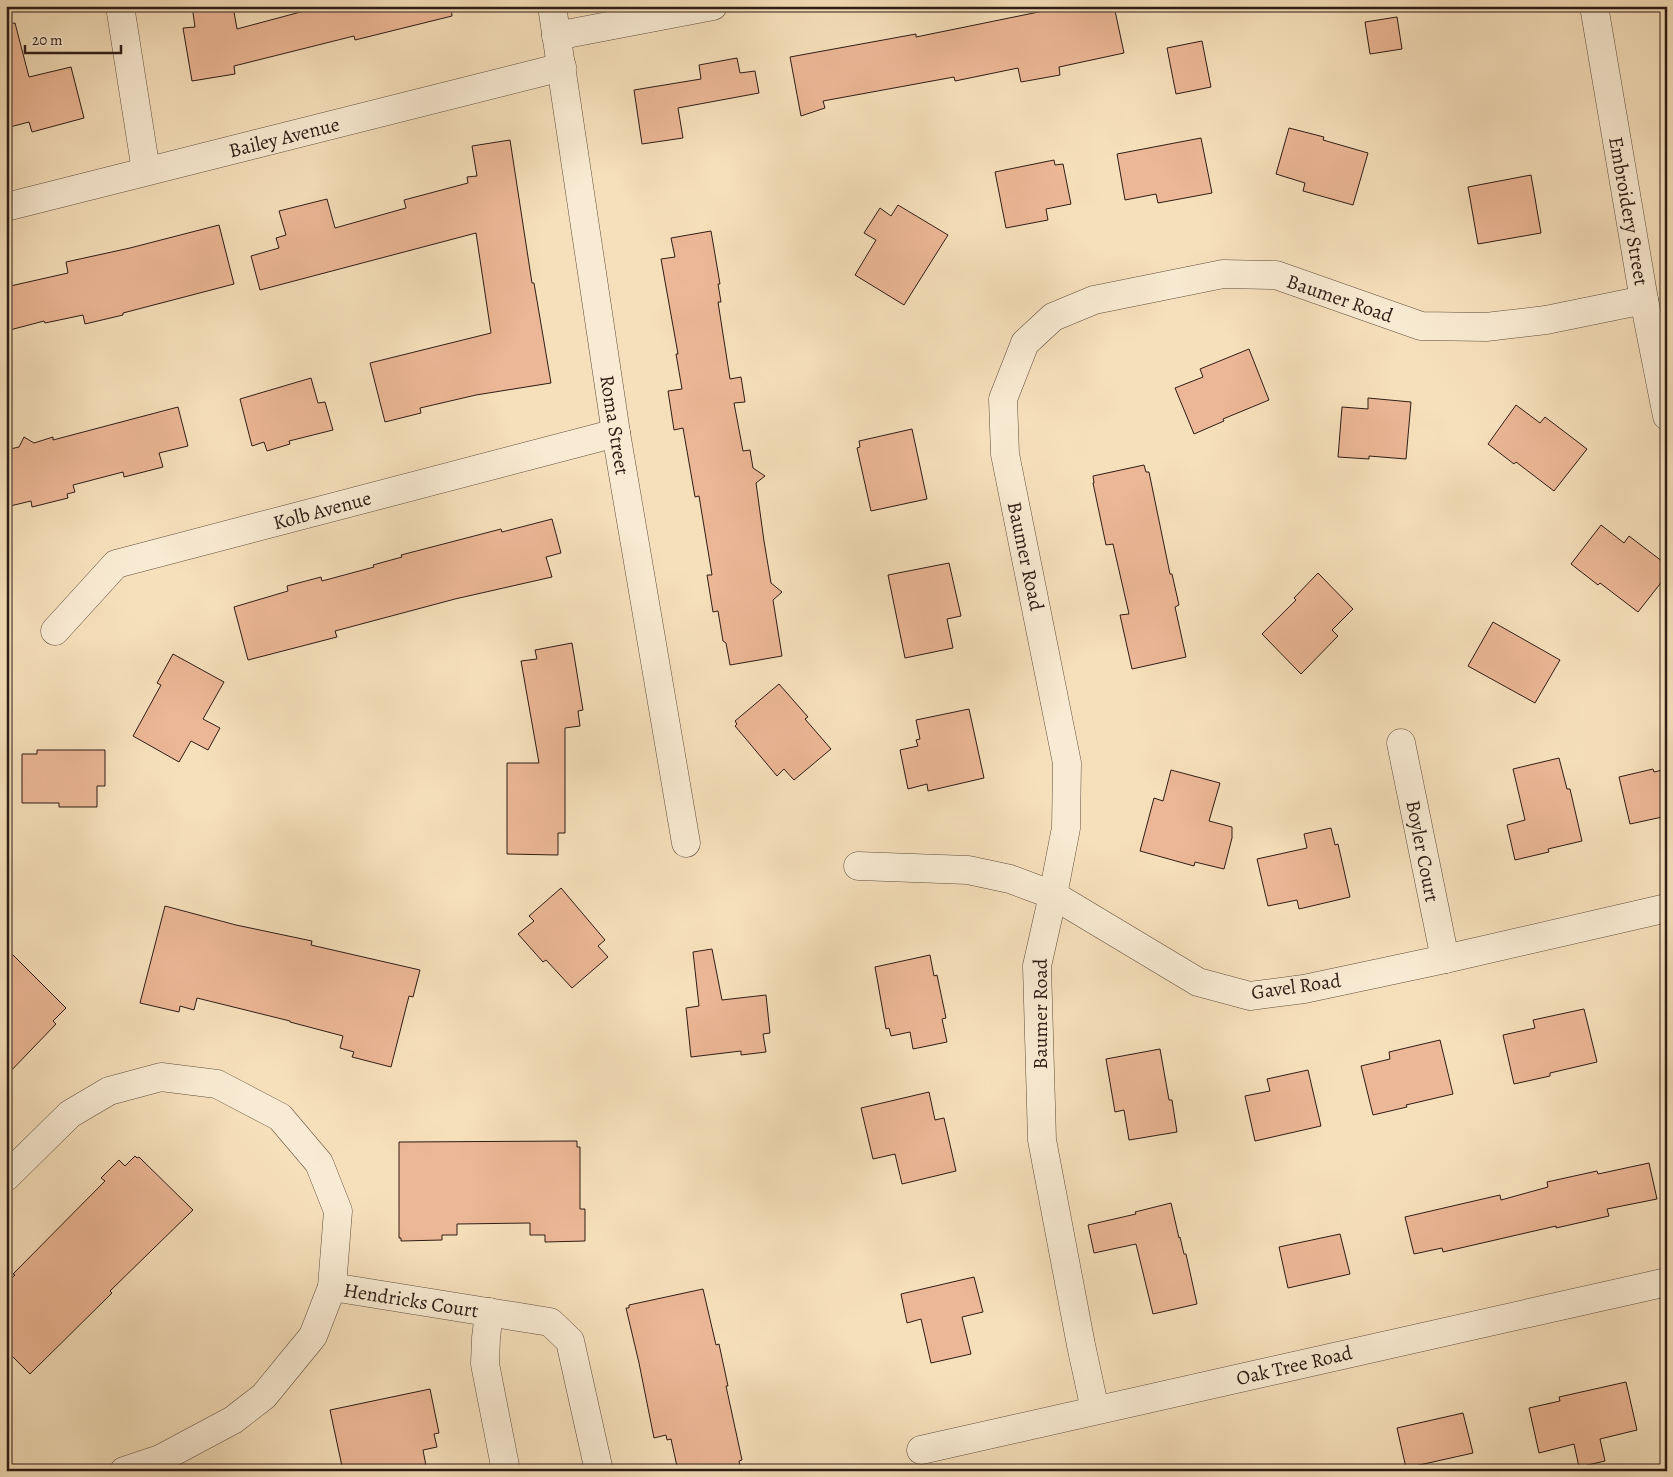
<svg xmlns="http://www.w3.org/2000/svg" width="1673" height="1477" font-family="Alegreya,serif">
  <style>
    .building { fill: #ecb796; stroke: #2e1c15 }
    .lines { fill: none; stroke-linecap: round; stroke-linejoin: round }
    .minor-casing { stroke: #604d3e; stroke-width: 29 }
    .minor { stroke: #f9ebd3; stroke-width: 28 }
    .labels { text-anchor: middle; stroke-width: 4; stroke-linejoin: round; paint-order: stroke }
    .street-label { font-size: 20px; fill: #2e1c15; stroke: #f9ebd3 }
  </style>
  <rect width="100%" height="100%" fill="#f6e0bb"/>
  <filter id="stains"><feTurbulence type="fractalNoise" baseFrequency=".004" numOctaves="4"/><feColorMatrix values="0 0 0 0 .2 0 0 0 0 .09 0 0 0 0 .02 0 0 0 .5 -.17"/></filter>
  <radialGradient id="worn" r=".72"><stop offset=".6" stop-color="#630" stop-opacity="0"/><stop offset="1" stop-color="#630" stop-opacity=".3"/></radialGradient>
  <!-- building -->
  <g class="building">
    <path d="M 192,6 L 233,6 L 237,29 L 323,6 L 451,6 L 452,16 L 355,40 L 354,36 L 234,66 L 235,74 L 192,81 L 183,28 L 195,27 Z"/>
    <path d="M 1068,6 L 1114,6 L 1124,53 L 1059,67 L 1060,75 L 1021,82 L 1018,68 L 955,81 L 954,77 L 823,101 L 825,108 L 801,116 L 790,57 L 916,34 L 916,37 Z"/>
    <path d="M 1397,17 L 1402,49 L 1370,54 L 1365,22 Z"/>
    <path d="M 15,23 L 29,77 L 71,67 L 84,118 L 32,132 L 29,122 L 6,128 L 6,24 Z"/>
    <path d="M 1202,41 L 1211,87 L 1176,94 L 1167,48 Z"/>
    <path d="M 737,58 L 740,73 L 755,71 L 759,93 L 678,108 L 683,138 L 642,144 L 634,90 L 701,79 L 699,65 Z"/>
    <path d="M 1289,128 L 1324,137 L 1323,140 L 1368,153 L 1353,205 L 1303,191 L 1305,183 L 1276,174 Z"/>
    <path d="M 1201,138 L 1212,193 L 1158,203 L 1156,194 L 1125,200 L 1117,154 Z"/>
    <path d="M 510,140 L 532,283 L 534,283 L 551,383 L 476,395 L 420,408 L 421,413 L 385,422 L 370,363 L 491,333 L 476,233 L 260,290 L 251,256 L 279,248 L 276,238 L 286,235 L 279,211 L 327,199 L 335,228 L 406,208 L 404,200 L 468,183 L 467,177 L 477,176 L 472,146 Z"/>
    <path d="M 1054,160 L 1055,165 L 1063,164 L 1071,204 L 1046,209 L 1048,220 L 1006,228 L 995,172 Z"/>
    <path d="M 1531,175 L 1541,233 L 1478,244 L 1468,187 Z"/>
    <path d="M 898,205 L 948,235 L 904,305 L 855,275 L 876,240 L 864,233 L 880,208 L 891,216 Z"/>
    <path d="M 219,225 L 234,284 L 123,313 L 123,315 L 85,324 L 83,315 L 45,323 L 44,321 L 6,331 L 6,287 L 68,273 L 66,262 L 130,248 Z"/>
    <path d="M 711,231 L 720,284 L 718,284 L 721,302 L 718,302 L 730,379 L 741,377 L 745,402 L 734,403 L 743,451 L 750,450 L 753,468 L 765,476 L 756,483 L 764,541 L 771,583 L 782,592 L 773,600 L 782,656 L 730,665 L 726,643 L 723,641 L 718,611 L 713,612 L 707,575 L 712,575 L 699,496 L 695,497 L 683,428 L 674,430 L 668,391 L 682,389 L 676,354 L 678,354 L 661,259 L 675,257 L 671,238 Z"/>
    <path d="M 1249,349 L 1269,400 L 1223,419 L 1224,421 L 1194,434 L 1175,388 L 1203,377 L 1200,369 Z"/>
    <path d="M 311,378 L 318,403 L 325,402 L 333,430 L 289,441 L 290,444 L 267,451 L 264,442 L 252,446 L 240,399 Z"/>
    <path d="M 1368,398 L 1411,402 L 1406,459 L 1369,456 L 1369,459 L 1338,457 L 1342,407 L 1368,409 Z"/>
    <path d="M 1516,405 L 1540,423 L 1545,417 L 1587,449 L 1554,491 L 1516,462 L 1514,464 L 1488,444 Z"/>
    <path d="M 178,407 L 188,446 L 159,453 L 163,467 L 124,477 L 123,472 L 73,485 L 75,492 L 67,494 L 68,498 L 32,507 L 31,501 L 6,507 L 6,450 L 19,447 L 24,437 L 34,443 L 53,437 L 53,440 Z"/>
    <path d="M 912,429 L 927,499 L 871,511 L 857,448 L 860,447 L 859,441 Z"/>
    <path d="M 1144,465 L 1146,472 L 1149,472 L 1170,574 L 1172,574 L 1179,605 L 1175,607 L 1186,657 L 1132,669 L 1120,615 L 1129,614 L 1113,544 L 1106,545 L 1093,483 L 1094,483 L 1093,476 Z"/>
    <path d="M 552,519 L 561,553 L 546,557 L 552,577 L 455,599 L 335,631 L 337,637 L 248,660 L 234,607 L 288,591 L 287,586 L 321,577 L 322,581 L 374,567 L 373,565 L 402,557 L 401,555 L 501,529 L 502,532 Z"/>
    <path d="M 1601,525 L 1624,543 L 1629,536 L 1667,565 L 1667,575 L 1638,612 L 1600,583 L 1598,585 L 1571,564 Z"/>
    <path d="M 949,563 L 961,616 L 947,619 L 953,648 L 905,658 L 888,575 Z"/>
    <path d="M 1318,573 L 1353,609 L 1332,630 L 1338,636 L 1301,674 L 1262,634 L 1296,600 L 1294,598 Z"/>
    <path d="M 1493,622 L 1560,660 L 1535,703 L 1468,666 Z"/>
    <path d="M 572,643 L 583,710 L 578,711 L 580,726 L 565,728 L 565,833 L 558,833 L 558,855 L 507,854 L 507,763 L 539,763 L 521,661 L 537,659 L 535,650 Z"/>
    <path d="M 173,654 L 224,682 L 203,719 L 220,728 L 208,750 L 191,741 L 179,762 L 133,736 L 161,685 L 157,683 Z"/>
    <path d="M 779,684 L 808,717 L 805,719 L 831,749 L 794,780 L 784,769 L 777,776 L 735,726 L 737,724 L 735,721 Z"/>
    <path d="M 969,709 L 984,778 L 928,791 L 927,784 L 908,789 L 900,750 L 918,746 L 916,740 L 920,739 L 916,720 Z"/>
    <path d="M 37,750 L 105,750 L 105,786 L 97,786 L 97,807 L 59,807 L 59,803 L 22,803 L 22,754 L 37,754 Z"/>
    <path d="M 1559,758 L 1567,789 L 1570,789 L 1582,841 L 1548,849 L 1549,852 L 1515,860 L 1507,825 L 1525,820 L 1513,769 Z"/>
    <path d="M 1653,769 L 1654,772 L 1667,769 L 1667,816 L 1630,824 L 1619,777 Z"/>
    <path d="M 1171,770 L 1220,783 L 1209,821 L 1232,827 L 1232,838 L 1224,869 L 1195,862 L 1194,866 L 1140,851 L 1154,798 L 1163,801 Z"/>
    <path d="M 1331,828 L 1335,845 L 1338,844 L 1350,897 L 1299,909 L 1297,900 L 1268,906 L 1257,859 L 1307,848 L 1304,834 Z"/>
    <path d="M 561,888 L 605,940 L 598,946 L 608,957 L 572,988 L 546,960 L 543,962 L 518,934 L 534,921 L 529,916 Z"/>
    <path d="M 165,906 L 236,925 L 312,941 L 311,945 L 420,970 L 413,997 L 409,996 L 391,1067 L 352,1057 L 354,1052 L 340,1048 L 343,1036 L 290,1022 L 290,1021 L 197,998 L 194,1010 L 180,1006 L 179,1012 L 140,1003 Z"/>
    <path d="M 6,948 L 66,1008 L 53,1021 L 56,1024 L 6,1076 Z"/>
    <path d="M 712,949 L 722,1000 L 766,995 L 770,1033 L 763,1034 L 766,1052 L 741,1055 L 741,1051 L 691,1057 L 686,1008 L 699,1006 L 693,952 Z"/>
    <path d="M 930,955 L 934,976 L 937,975 L 946,1018 L 942,1019 L 947,1042 L 913,1049 L 910,1032 L 891,1036 L 889,1028 L 886,1029 L 875,967 Z"/>
    <path d="M 1584,1009 L 1597,1062 L 1550,1073 L 1550,1076 L 1514,1084 L 1503,1035 L 1535,1028 L 1533,1020 Z"/>
    <path d="M 1440,1040 L 1453,1094 L 1406,1105 L 1407,1107 L 1373,1115 L 1361,1066 L 1390,1059 L 1389,1052 Z"/>
    <path d="M 1160,1049 L 1169,1100 L 1172,1100 L 1177,1132 L 1129,1140 L 1124,1110 L 1115,1112 L 1106,1059 Z"/>
    <path d="M 1308,1070 L 1321,1126 L 1255,1141 L 1245,1096 L 1270,1091 L 1267,1079 Z"/>
    <path d="M 929,1092 L 935,1120 L 944,1118 L 956,1171 L 902,1184 L 895,1154 L 873,1159 L 861,1108 Z"/>
    <path d="M 577,1141 L 577,1147 L 580,1147 L 580,1209 L 585,1209 L 585,1241 L 545,1242 L 545,1235 L 530,1235 L 530,1223 L 457,1224 L 457,1235 L 442,1235 L 442,1240 L 401,1241 L 401,1238 L 399,1238 L 399,1142 Z"/>
    <path d="M 135,1156 L 137,1158 L 139,1157 L 193,1210 L 110,1291 L 112,1293 L 30,1374 L 6,1350 L 6,1283 L 15,1275 L 13,1274 L 105,1181 L 101,1178 L 119,1160 L 125,1166 Z"/>
    <path d="M 1649,1163 L 1657,1199 L 1607,1209 L 1609,1216 L 1556,1228 L 1556,1226 L 1443,1252 L 1442,1248 L 1414,1254 L 1405,1217 L 1500,1195 L 1501,1200 L 1548,1187 L 1547,1182 L 1597,1171 L 1598,1174 Z"/>
    <path d="M 1171,1203 L 1179,1238 L 1180,1237 L 1184,1254 L 1186,1254 L 1197,1304 L 1153,1314 L 1136,1244 L 1094,1253 L 1088,1225 L 1136,1214 L 1135,1212 Z"/>
    <path d="M 1340,1234 L 1350,1274 L 1288,1288 L 1279,1247 Z"/>
    <path d="M 974,1277 L 983,1312 L 962,1317 L 971,1354 L 931,1363 L 921,1319 L 907,1323 L 901,1294 Z"/>
    <path d="M 703,1289 L 716,1345 L 719,1344 L 728,1386 L 726,1386 L 742,1460 L 739,1461 L 741,1471 L 678,1471 L 671,1439 L 667,1440 L 666,1435 L 654,1438 L 639,1363 L 626,1308 L 629,1308 L 629,1305 Z"/>
    <path d="M 1626,1382 L 1637,1430 L 1600,1439 L 1605,1461 L 1579,1467 L 1574,1444 L 1539,1453 L 1529,1408 L 1560,1401 L 1559,1397 Z"/>
    <path d="M 430,1389 L 439,1433 L 434,1434 L 437,1447 L 423,1450 L 427,1471 L 343,1471 L 330,1410 Z"/>
    <path d="M 1463,1413 L 1473,1453 L 1406,1468 L 1397,1428 Z"/>
  </g>
  <g class="lines">
    <defs>
      <g id="minor">
        <path d="M 120,6 L 146,171"/>
        <path d="M 552,6 L 616,433 L 686,843"/>
        <path d="M 1594,6 L 1644,300 L 1667,416"/>
        <path d="M 556,36 L 713,6"/>
        <path d="M 6,207 L 562,67"/>
        <path d="M 55,631 L 116,564 L 616,433"/>
        <path d="M 1401,743 L 1445,959"/>
        <path d="M 858,866 L 968,870 L 1010,879 L 1053,895 L 1198,982 L 1250,996 L 1304,989 L 1445,959 L 1667,908"/>
        <path d="M 6,1177 L 70,1114 L 109,1091 L 161,1077 L 217,1084 L 280,1117 L 319,1163 L 338,1211 L 332,1287 L 313,1336 L 264,1396 L 233,1420 L 160,1459 L 124,1471"/>
        <path d="M 332,1287 L 550,1322 L 570,1341 L 599,1471"/>
        <path d="M 489,1312 L 486,1338 L 485,1364 L 506,1471"/>
        <path d="M 1095,1410 L 1081,1345 L 1042,1140 L 1037,966 L 1053,895 L 1066,828 L 1067,763 L 1005,454 L 1003,399 L 1025,343 L 1053,317 L 1094,300 L 1223,274 L 1276,275 L 1421,326 L 1486,327 L 1546,320 L 1644,300"/>
        <path d="M 921,1450 L 1667,1282"/>
      </g>
    </defs>
    <!-- minor casing -->
    <use href="#minor" class="minor-casing"/>
    <!-- minor -->
    <use href="#minor" class="minor"/>
  </g>
  <g class="labels">
    <!-- street labels -->
    <g class="street-label">
      <text transform="translate(284 137) rotate(-14)" y="7">Bailey Avenue</text>
      <text transform="translate(1629 211) rotate(80)" y="7">Embroidery Street</text>
      <text transform="translate(1340 298) rotate(19)" y="7">Baumer Road</text>
      <text transform="translate(615 425) rotate(81)" y="7">Roma Street</text>
      <text transform="translate(322 510) rotate(-15)" y="7">Kolb Avenue</text>
      <text transform="translate(1026 556) rotate(78)" y="7">Baumer Road</text>
      <text transform="translate(1423 851) rotate(79)" y="7">Boyler Court</text>
      <text transform="translate(1296 986) rotate(-8)" y="7">Gavel Road</text>
      <text transform="translate(1040 1014) rotate(-90)" y="7">Baumer Road</text>
      <text transform="translate(411 1300) rotate(9)" y="7">Hendricks Court</text>
      <text transform="translate(1294 1365) rotate(-13)" y="7">Oak Tree Road</text>
    </g>
  </g>
  <!-- margin -->
  <rect width="1673" height="1477" fill="none" stroke="#f6e0bb" stroke-width="25"/>
  <rect x="8" y="8" width="1658" height="1462" fill="none" stroke="#2e1c15" stroke-width="2.5"/>
  <rect x="12" y="12" width="1648" height="1452" fill="none" stroke="#2e1c15"/>
  <!-- scale -->
  <path d="M25 45v8h96v-8" fill="none" stroke="#2e1c15" stroke-width="2.5"/>
  <text x="32" y="45" font-size="15" fill="#2e1c15" stroke="#f9ebd3" stroke-width="4" paint-order="stroke">20 m</text>
  <rect width="100%" height="100%" filter="url(#stains)"/>
  <rect width="100%" height="100%" fill="url(#worn)"/>
</svg>
